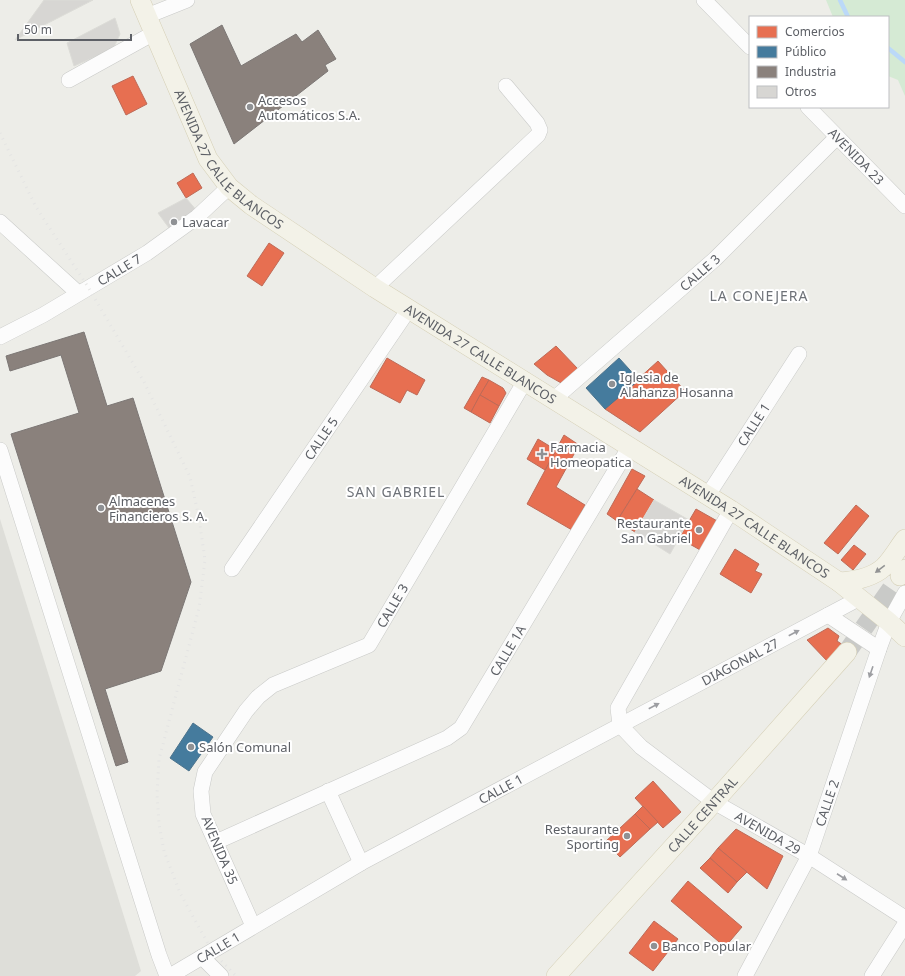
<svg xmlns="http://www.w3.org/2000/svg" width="905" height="976" font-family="'Noto Sans',sans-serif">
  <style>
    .industrial { fill: #deded9 }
    .green { fill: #d5ead4 }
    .shops { fill: #e76f51; stroke: #be6a57 }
    .public { fill: #457b9d; stroke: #4c738c }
    .industry { fill: #8a817c; stroke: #7c7775 }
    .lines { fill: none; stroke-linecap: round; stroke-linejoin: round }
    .stream { stroke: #bbd9f8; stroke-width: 4.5 }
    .building { fill: #d7d6d3; stroke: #dcdcd7 }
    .major-tunnel { stroke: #c9cac8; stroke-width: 19; stroke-dasharray: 19 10; stroke-linecap: butt }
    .minor-casing { stroke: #c9cac8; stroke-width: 16 }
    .major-casing { stroke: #d5cfb5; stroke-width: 20 }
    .minor { stroke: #fcfcfc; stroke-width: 15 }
    .major { stroke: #f3f2e8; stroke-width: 19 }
    .rail { stroke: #e4e4e3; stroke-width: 3; stroke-dasharray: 1 5; stroke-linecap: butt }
    .oneway { fill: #929394 }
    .oneway2 { fill: #9d9ea2 }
    .poi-dot { fill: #8f9194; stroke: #fff; stroke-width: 1.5 }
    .labels { text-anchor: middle; stroke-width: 4; stroke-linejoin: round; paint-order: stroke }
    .poi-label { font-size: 13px; fill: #5d6066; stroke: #fff; text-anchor: start }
    .street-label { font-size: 13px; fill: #5d6066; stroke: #fff }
    .neighbourhood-label { font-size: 14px; letter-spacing: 1px; fill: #6e7278; stroke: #fff }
  </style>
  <rect width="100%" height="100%" fill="#edede8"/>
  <!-- industrial -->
  <path class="industrial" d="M 0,519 L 141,971 L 135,976 L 0,976 Z"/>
  <!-- green -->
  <path class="green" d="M 826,0 L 905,0 L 905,96 L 898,80 L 888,76 L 888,17 L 833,17 Z"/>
  <!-- shops -->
  <g class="shops">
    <path d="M 133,76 L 147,104 L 126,115 L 112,86 Z"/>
    <path d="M 193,173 L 202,188 L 186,198 L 177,183 Z"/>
    <path d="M 269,243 L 284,253 L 262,286 L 247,276 Z"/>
    <path d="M 556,346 L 578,369 L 563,384 L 547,375 L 534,364 Z"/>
    <path d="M 387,358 L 425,380 L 417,395 L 407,390 L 400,403 L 370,387 Z"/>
    <path d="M 658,361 L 685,391 L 640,432 L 605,409 Z"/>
    <path d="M 482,377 L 489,380 L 471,412 L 464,408 Z"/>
    <path d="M 489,380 L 503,388 L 506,393 L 499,406 L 480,395 Z"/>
    <path d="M 480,395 L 499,406 L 490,423 L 471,412 Z"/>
    <path d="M 564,435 L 579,445 L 556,487 L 585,505 L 572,530 L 527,504 Z"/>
    <path d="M 538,439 L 556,450 L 545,470 L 527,459 Z"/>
    <path d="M 632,469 L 645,476 L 617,521 L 607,514 Z"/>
    <path d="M 637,489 L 654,500 L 635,532 L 617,521 Z"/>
    <path d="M 856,505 L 869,516 L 838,554 L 824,543 Z"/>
    <path d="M 696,509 L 719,522 L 702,551 L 679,538 Z"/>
    <path d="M 854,545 L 866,554 L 853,570 L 841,560 Z"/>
    <path d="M 735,549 L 759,564 L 755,571 L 762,574 L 751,593 L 720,574 Z"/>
    <path d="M 828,628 L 839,636 L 837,641 L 843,645 L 829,663 L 807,640 Z"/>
    <path d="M 653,781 L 681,812 L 663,828 L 635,798 Z"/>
    <path d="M 643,806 L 658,822 L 650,829 L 635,814 Z"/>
    <path d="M 635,814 L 650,829 L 620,857 L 605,842 Z"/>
    <path d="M 736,829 L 783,856 L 767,889 L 718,848 Z"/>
    <path d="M 718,848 L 747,872 L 737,882 L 710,858 Z"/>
    <path d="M 710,858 L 737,882 L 728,893 L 700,868 Z"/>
    <path d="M 688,881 L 742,927 L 725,947 L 671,901 Z"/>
    <path d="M 654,921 L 678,939 L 653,971 L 629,953 Z"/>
  </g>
  <!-- public -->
  <g class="public">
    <path d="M 619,358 L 639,380 L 605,409 L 586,388 Z"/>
    <path d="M 193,723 L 213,737 L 189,771 L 170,758 Z"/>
  </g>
  <!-- industry -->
  <g class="industry">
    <path d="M 222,25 L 241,66 L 296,34 L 302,42 L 318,30 L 336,59 L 325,65 L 328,71 L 234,144 L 190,44 Z"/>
    <path d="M 84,332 L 107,406 L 133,398 L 191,582 L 161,671 L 105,689 L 128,762 L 116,766 L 11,434 L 79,413 L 61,355 L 10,371 L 6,356 Z"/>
  </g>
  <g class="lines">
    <!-- stream -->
    <g class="stream">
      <path d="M 840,0 L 848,17"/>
      <path d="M 888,48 L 905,62"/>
    </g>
  </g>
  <!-- building -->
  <g class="building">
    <path d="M 44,0 L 93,0 L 15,40 Z"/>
    <path d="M 115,18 L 120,34 L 113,49 L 74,66 L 67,43 Z"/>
    <path d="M 186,198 L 197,211 L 172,232 L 158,213 Z"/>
    <path d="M 654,500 L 689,520 L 670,554 L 635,532 Z"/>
  </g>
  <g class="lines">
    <!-- major-tunnel -->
    <path class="major-tunnel" d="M 847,652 L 900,576"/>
    <defs>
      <g id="minor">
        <path d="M 704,0 L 750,47"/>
        <path d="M 147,16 L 187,0"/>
        <path d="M 69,80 L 154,33"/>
        <path id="s1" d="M 808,107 L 905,206"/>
        <path d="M 0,222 L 78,293"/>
        <path d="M 375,288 L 538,135 L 540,130 L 537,123 L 506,86"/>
        <path id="s2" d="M 0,337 L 43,315 L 147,253 L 197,217 L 229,187"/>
        <path id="s3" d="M 554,399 L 715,259 L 837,137"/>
        <path d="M 0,450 L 159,955 L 167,976"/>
        <path id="s4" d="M 708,495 L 799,354"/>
        <path id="s5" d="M 232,569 L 409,309"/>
        <path d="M 828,615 L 879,649"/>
        <path id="s6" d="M 620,725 L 641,747 L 714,802 L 809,856 L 905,918"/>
        <path d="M 620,725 L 618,708 L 731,510"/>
        <path d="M 328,791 L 361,863"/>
        <path id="s7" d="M 216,842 L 447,738 L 461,728 L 630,446"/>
        <path id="s8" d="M 253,926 L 203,814 L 201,791 L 205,772 L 246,711 L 258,697 L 273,685 L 369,645 L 525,381"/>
        <path d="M 202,957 L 221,976"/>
        <path id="s9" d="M 170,976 L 361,863 L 860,598"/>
        <path id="s10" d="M 745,976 L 809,856 L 879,649 L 889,622 L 905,593"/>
        <path d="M 872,976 L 905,924"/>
      </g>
      <g id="major">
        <path id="s11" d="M 140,0 L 208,159 L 229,187 L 251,205 L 375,288 L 731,510 L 839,582 L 889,622 L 905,637"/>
        <path d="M 900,576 L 905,569"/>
        <path d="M 839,582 C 855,581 872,578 884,567 C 892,559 898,548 905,539"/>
        <path id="s12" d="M 556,976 L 714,802 L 847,652"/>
      </g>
    </defs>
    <!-- minor casing -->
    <use href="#minor" class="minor-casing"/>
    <!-- major casing -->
    <use href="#major" class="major-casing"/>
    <!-- minor -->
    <use href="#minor" class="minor"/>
    <!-- major -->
    <use href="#major" class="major"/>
    <!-- rail -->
    <path class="rail" d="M 0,133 L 36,207 L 88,287 L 144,382 L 190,477 L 199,518 L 205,560 L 199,608 L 159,759 L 157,794 L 159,824 L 164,851 L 180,893 L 212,951 L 236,976"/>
  </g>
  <!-- one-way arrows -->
  <defs><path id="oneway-solid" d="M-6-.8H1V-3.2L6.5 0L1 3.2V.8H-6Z"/></defs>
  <use class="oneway" href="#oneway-solid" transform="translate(880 569) rotate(143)"/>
  <g class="oneway2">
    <use href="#oneway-solid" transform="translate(794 633) rotate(-28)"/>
    <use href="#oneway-solid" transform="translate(871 672) rotate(109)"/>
    <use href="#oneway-solid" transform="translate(654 706) rotate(-28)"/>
    <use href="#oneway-solid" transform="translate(842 877) rotate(33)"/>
  </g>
  <!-- markers -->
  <g class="poi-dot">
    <circle cx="250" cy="107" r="4"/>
    <circle cx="174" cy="222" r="4"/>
    <circle cx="612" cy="384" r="4"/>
    <path d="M540 448h4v4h4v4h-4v4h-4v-4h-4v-4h4z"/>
    <circle cx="101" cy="508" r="4"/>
    <circle cx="699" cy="530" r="4"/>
    <circle cx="191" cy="747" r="4"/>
    <circle cx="627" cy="836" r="4"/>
    <circle cx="654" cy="946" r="4"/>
  </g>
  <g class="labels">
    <!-- poi labels -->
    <g class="poi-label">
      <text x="258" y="105">Accesos<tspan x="258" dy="15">Automáticos S.A.</tspan></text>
      <text x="182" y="227">Lavacar</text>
      <text x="620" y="382">Iglesia de<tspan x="620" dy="15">Alahanza Hosanna</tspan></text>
      <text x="550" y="452">Farmacia<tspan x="550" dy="15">Homeopatica</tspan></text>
      <text x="109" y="506">Almacenes<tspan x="109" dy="15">Financieros S. A.</tspan></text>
      <text x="691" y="528" text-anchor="end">Restaurante<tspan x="691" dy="15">San Gabriel</tspan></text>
      <text x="199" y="752">Salón Comunal</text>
      <text x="619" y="834" text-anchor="end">Restaurante<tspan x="619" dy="15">Sporting</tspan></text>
      <text x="662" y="951">Banco Popular</text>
    </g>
    <!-- street labels -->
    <g class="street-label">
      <text dy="5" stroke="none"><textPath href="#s11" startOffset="186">AVENIDA 27 CALLE BLANCOS</textPath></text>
      <text dy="5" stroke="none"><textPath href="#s1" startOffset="69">AVENIDA 23</textPath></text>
      <text dy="5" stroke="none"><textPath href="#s2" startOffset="137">CALLE 7</textPath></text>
      <text dy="5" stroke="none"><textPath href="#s3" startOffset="193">CALLE 3</textPath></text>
      <text dy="5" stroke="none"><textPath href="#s11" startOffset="510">AVENIDA 27 CALLE BLANCOS</textPath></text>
      <text dy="5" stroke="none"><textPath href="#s4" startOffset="84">CALLE 1</textPath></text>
      <text dy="5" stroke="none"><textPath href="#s5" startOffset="158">CALLE 5</textPath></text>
      <text dy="5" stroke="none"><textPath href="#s11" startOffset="834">AVENIDA 27 CALLE BLANCOS</textPath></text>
      <text dy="5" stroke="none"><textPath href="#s8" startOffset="426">CALLE 3</textPath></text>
      <text dy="5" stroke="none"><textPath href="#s7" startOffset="361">CALLE 1A</textPath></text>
      <text dy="5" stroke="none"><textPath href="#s9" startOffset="651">DIAGONAL 27</textPath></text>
      <text dy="5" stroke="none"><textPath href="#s9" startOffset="380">CALLE 1</textPath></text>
      <text dy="5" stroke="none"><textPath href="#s10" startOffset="192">CALLE 2</textPath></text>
      <text dy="5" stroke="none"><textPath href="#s12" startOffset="218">CALLE CENTRAL</textPath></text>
      <text dy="5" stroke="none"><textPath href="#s6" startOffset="184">AVENIDA 29</textPath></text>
      <text transform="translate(220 850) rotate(67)" y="5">AVENIDA 35</text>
      <text dy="5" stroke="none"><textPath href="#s9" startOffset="56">CALLE 1</textPath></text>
    </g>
    <!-- neighbourhood labels -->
    <g class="neighbourhood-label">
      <text x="759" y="301">LA CONEJERA</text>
      <text x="396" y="497">SAN GABRIEL</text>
    </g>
  </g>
  <!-- legend -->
  <rect x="749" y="16" width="140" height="92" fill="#ffffff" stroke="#bebfc2"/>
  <rect x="757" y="26" width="20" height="12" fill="#e76f51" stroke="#bebfc2"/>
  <text x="785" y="36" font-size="12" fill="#5d6066">Comercios</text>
  <rect x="757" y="46" width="20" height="12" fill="#457b9d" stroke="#bebfc2"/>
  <text x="785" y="56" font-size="12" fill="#5d6066">Público</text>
  <rect x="757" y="66" width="20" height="12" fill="#8a817c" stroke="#bebfc2"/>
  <text x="785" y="76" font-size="12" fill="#5d6066">Industria</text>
  <rect x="757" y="86" width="20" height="12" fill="#d7d6d3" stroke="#bebfc2"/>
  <text x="785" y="96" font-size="12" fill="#5d6066">Otros</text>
  <!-- scale -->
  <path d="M18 34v6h113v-6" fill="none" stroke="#5d6066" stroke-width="2"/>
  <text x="24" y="34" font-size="12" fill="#5d6066" stroke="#ffffff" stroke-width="3" paint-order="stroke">50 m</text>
</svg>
